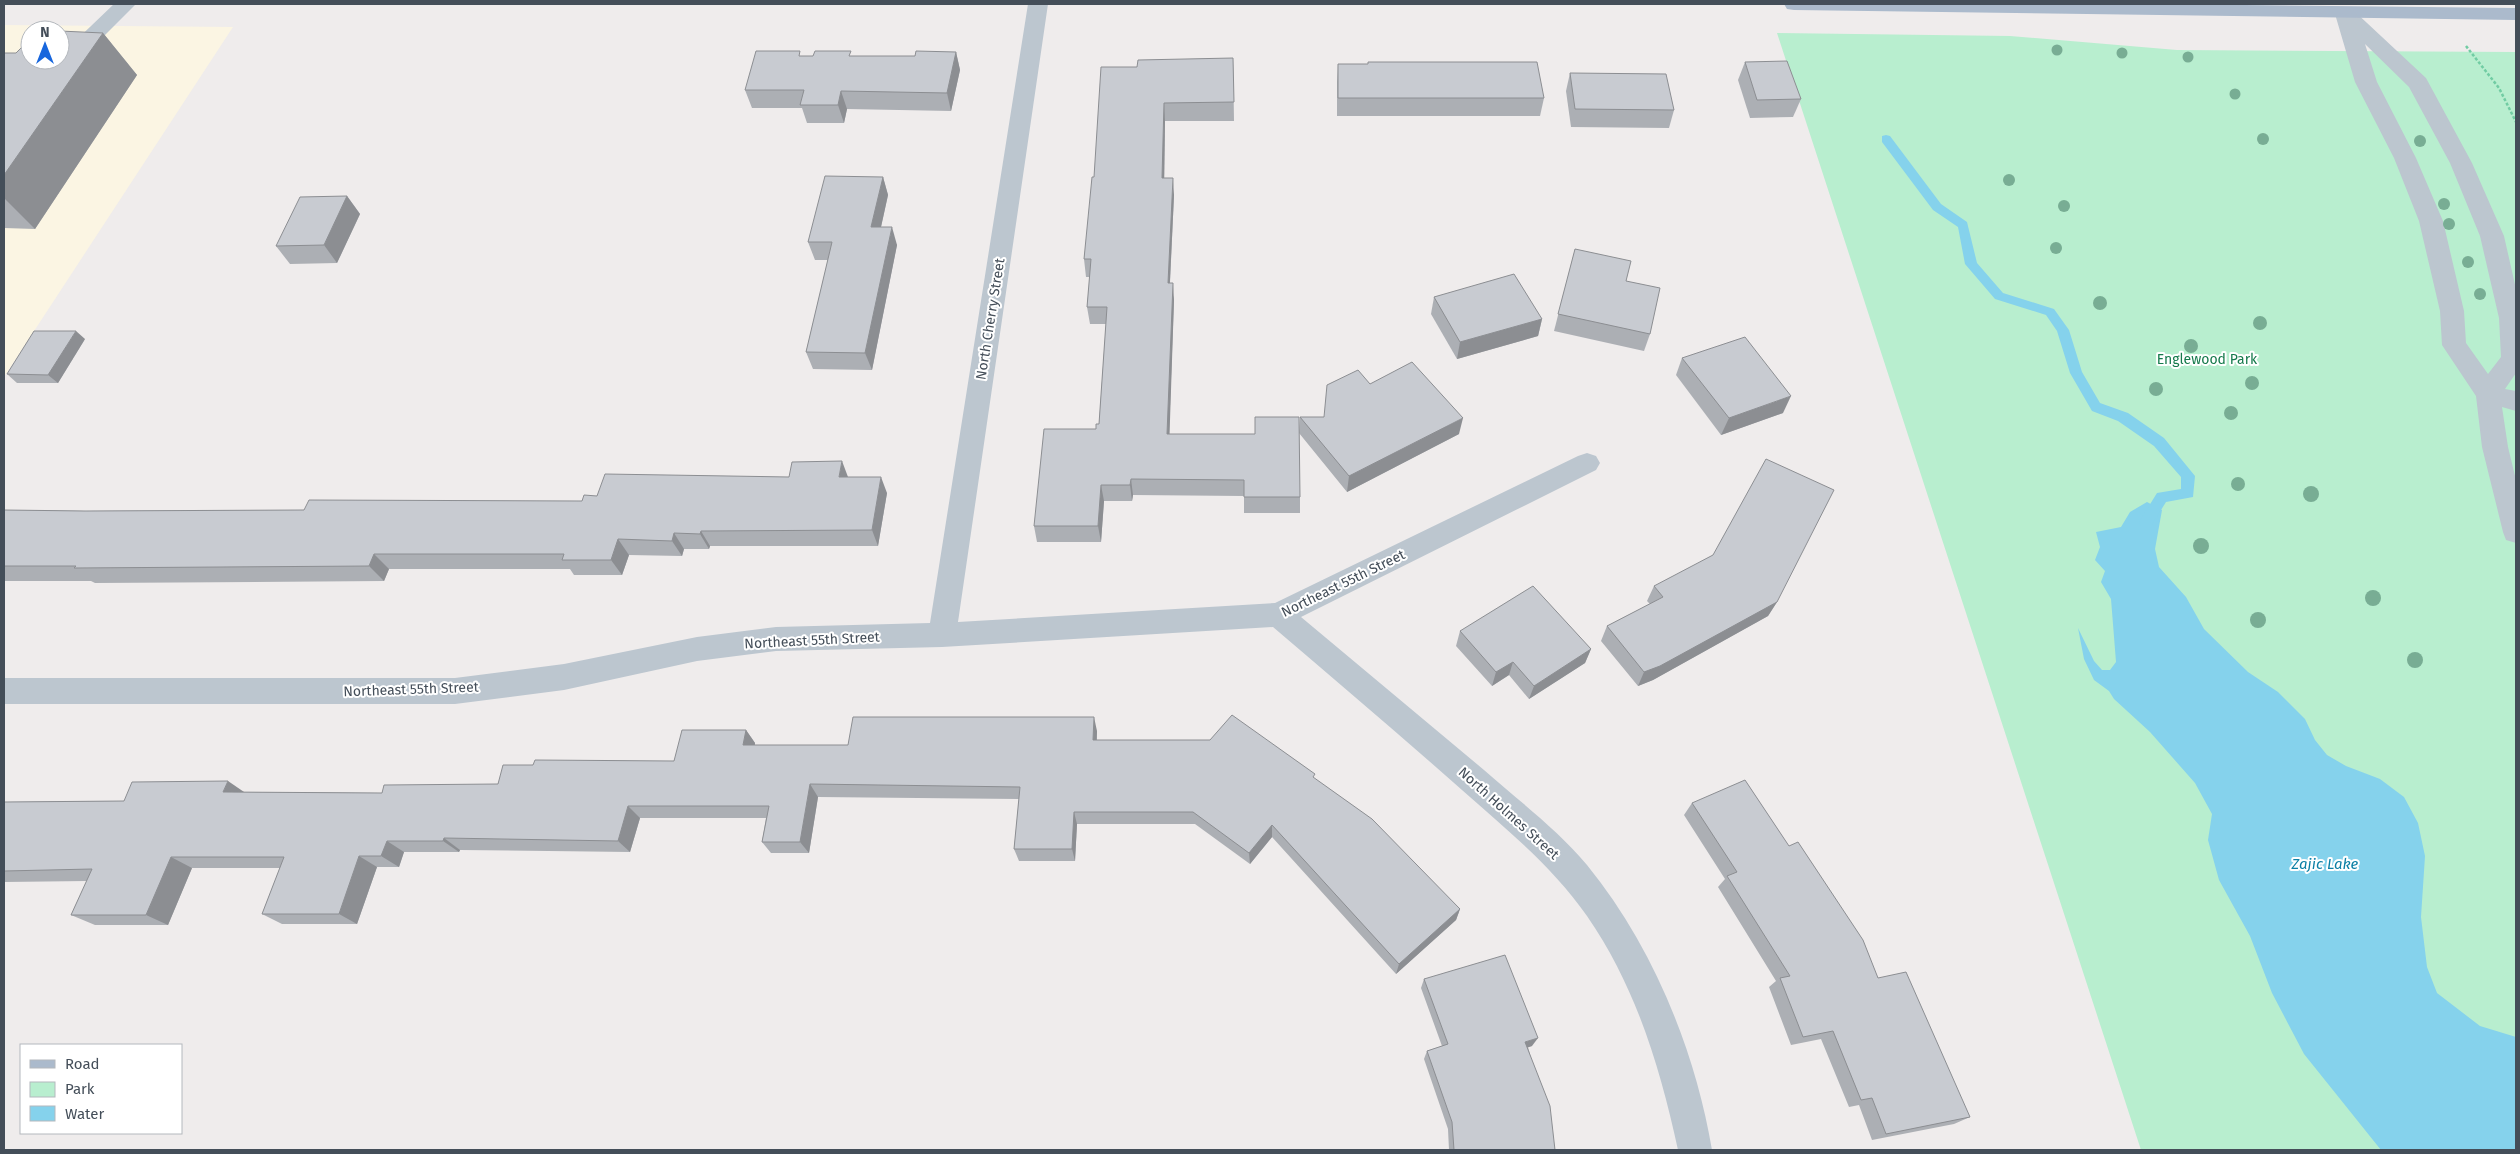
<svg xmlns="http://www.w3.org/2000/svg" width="2520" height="1154" font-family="'Fira Sans',sans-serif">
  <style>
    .commercial { fill: #fbf5e3; fill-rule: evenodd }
    .green { fill: #b8eecf }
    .water { fill: #85d2ec }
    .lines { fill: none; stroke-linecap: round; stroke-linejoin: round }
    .stream { fill: #85d2ec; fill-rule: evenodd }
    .path { stroke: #71cca3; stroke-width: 2.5; stroke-dasharray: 3 2; stroke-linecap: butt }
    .minor { fill: #bcc6cf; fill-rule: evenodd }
    .major { fill: #abbacc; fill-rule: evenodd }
    .tree { fill: #78ad94 }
    .wall { fill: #acafb4 }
    .shaded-wall { fill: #8c8e92 }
    .building { fill: #c8cbd1; stroke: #8c8e92 }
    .labels { text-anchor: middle; stroke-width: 4; stroke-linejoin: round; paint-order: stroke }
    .street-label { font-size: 14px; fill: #444e59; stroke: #fff }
    .park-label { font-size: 14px; fill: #167a4c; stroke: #fff }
    .water-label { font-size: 15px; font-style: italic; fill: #0b7fa5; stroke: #fff }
  </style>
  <rect width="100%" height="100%" fill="#efecec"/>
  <!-- commercial -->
  <path class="commercial" d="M 4,25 L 233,27 L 4,377 ZM 30,30 L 60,30 L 60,60 L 30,60 Z"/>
  <!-- green -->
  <path class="green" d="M 1777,33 L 2010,36 L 2177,50 L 2516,52 L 2516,1150 L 2141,1150 Z"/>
  <!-- water -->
  <path class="water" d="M 2147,502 L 2162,510 L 2155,549 L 2159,567 L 2186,597 L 2204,629 L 2248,672 L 2278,692 L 2305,719 L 2315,740 L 2327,755 L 2346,766 L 2380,779 L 2404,797 L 2418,823 L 2425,856 L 2421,917 L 2427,967 L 2437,993 L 2480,1026 L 2516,1037 L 2516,1150 L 2381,1150 L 2304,1054 L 2272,993 L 2250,936 L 2219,880 L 2208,840 L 2212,814 L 2195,783 L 2150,732 L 2114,699 L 2109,691 L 2094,680 L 2084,659 L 2078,628 L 2094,661 L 2102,670 L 2110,670 L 2116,662 L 2111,599 L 2101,582 L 2105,571 L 2095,560 L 2100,547 L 2096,532 L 2121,527 L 2130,512 Z"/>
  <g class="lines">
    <!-- stream -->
    <path class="stream" d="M 1886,135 L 1890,136 L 1941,204 L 1967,222 L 1977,263 L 2003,293 L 2054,309 L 2069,330 L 2082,372 L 2100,403 L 2128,413 L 2164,438 L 2195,476 L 2193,497 L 2166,502 L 2151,526 L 2141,526 L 2139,522 L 2157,493 L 2181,489 L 2181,477 L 2154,446 L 2118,421 L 2092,411 L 2070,373 L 2057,331 L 2046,315 L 1995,299 L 1965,264 L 1958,227 L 1933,210 L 1882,142 L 1882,136 Z"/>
    <!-- path -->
    <path class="path" d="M 2466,46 L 2499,88 L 2516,122"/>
    <!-- minor -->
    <g class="minor">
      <path d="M 114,4 L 136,4 L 80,60 L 73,62 L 53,60 L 60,60 L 60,48 L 68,48 Z"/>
      <path d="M 1028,4 L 1048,4 L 958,622 L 1275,603 L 1578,456 L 1587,453 L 1596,456 L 1600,463 L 1596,470 L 1301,617 C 1362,668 1423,719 1484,770 C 1519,801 1557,829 1587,865 C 1652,945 1695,1049 1712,1150 L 1678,1150 C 1660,1067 1636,987 1587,916 C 1552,866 1507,830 1462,790 C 1400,735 1336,681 1273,627 L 942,647 L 776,651 L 697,661 L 564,690 L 455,704 L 4,704 L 4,678 L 455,678 L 564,664 L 697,637 L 776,627 L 930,623 Z"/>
      <path d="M 2345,8 L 2352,9 L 2426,78 L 2472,163 L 2504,236 L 2516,289 L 2516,373 L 2505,389 L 2516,391 L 2516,411 L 2502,407 L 2508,447 L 2516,480 L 2516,543 L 2506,540 L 2503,532 L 2482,447 L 2476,396 L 2442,345 L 2440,311 L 2419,221 L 2394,158 L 2355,82 L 2335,14 L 2338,9 ZM 2365,44 L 2409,87 L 2450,163 L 2480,236 L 2499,318 L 2501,357 L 2488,374 L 2466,343 L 2464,311 L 2443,221 L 2416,158 L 2377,82 Z"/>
    </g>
    <!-- major -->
    <path class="major" d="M 1784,4 L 2158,4 L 2516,8 L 2516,20 L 1794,10 L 1787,9 Z"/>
  </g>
  <!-- trees -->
  <g class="tree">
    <circle cx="2057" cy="50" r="5.5"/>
    <circle cx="2122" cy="53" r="5.5"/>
    <circle cx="2188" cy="57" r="5.5"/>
    <circle cx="2235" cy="94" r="5.5"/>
    <circle cx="2263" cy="139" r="6"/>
    <circle cx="2420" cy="141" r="6"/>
    <circle cx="2009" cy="180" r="6"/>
    <circle cx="2444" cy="204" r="6"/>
    <circle cx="2064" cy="206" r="6"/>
    <circle cx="2449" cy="224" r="6"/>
    <circle cx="2056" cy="248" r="6"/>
    <circle cx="2468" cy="262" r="6"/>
    <circle cx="2480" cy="294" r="6"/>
    <circle cx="2100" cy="303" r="7"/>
    <circle cx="2260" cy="323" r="7"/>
    <circle cx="2191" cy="346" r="7"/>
    <circle cx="2252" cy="383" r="7"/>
    <circle cx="2156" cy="389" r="7"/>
    <circle cx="2231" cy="413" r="7"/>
    <circle cx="2238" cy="484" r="7"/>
    <circle cx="2311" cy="494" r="8"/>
    <circle cx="2201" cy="546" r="8"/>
    <circle cx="2373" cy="598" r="8"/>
    <circle cx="2258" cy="620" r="8"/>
    <circle cx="2415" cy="660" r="8"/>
  </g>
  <!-- wall -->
  <g class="wall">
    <path d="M 103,33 L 137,75 L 35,229 L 4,228 L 4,53 L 16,53 Z"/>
    <path d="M 956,52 L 960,70 L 951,111 L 847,109 L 844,123 L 807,123 L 802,108 L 752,108 L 745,90 L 802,56 L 915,56 Z"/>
    <path d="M 1233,58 L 1234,121 L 1165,121 L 1164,178 L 1174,195 L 1170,283 L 1174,300 L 1169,434 L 1300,497 L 1300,513 L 1244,513 L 1244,496 L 1133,495 L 1132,501 L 1104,501 L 1101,542 L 1037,542 L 1034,526 L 1099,424 L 1106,324 L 1090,324 L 1087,307 L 1090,277 L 1086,277 L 1084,259 L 1094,177 L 1137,67 Z"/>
    <path d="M 1745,62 L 1801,99 L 1793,117 L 1750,118 L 1738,80 Z"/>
    <path d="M 1338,64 L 1544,98 L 1540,116 L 1337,116 L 1337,82 Z"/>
    <path d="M 1570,73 L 1674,110 L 1669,128 L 1571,127 L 1566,91 Z"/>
    <path d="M 883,177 L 888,195 L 881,227 L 897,245 L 872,370 L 813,369 L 806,352 L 828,260 L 815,260 L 808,242 Z"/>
    <path d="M 347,196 L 360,214 L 337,263 L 290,264 L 276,246 Z"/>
    <path d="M 1575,249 L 1626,281 L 1650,334 L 1644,351 L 1554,331 Z"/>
    <path d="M 1434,297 L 1542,319 L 1538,336 L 1457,359 L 1431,314 Z"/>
    <path d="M 85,339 L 58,383 L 17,383 L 7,374 Z"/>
    <path d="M 1682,358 L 1783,413 L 1721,435 L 1676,375 Z"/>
    <path d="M 1370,384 L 1459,434 L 1347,492 L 1299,433 L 1300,417 L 1324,417 Z"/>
    <path d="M 848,477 L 887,493 L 878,546 L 710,546 L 709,549 L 684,549 L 682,556 L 629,555 L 622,575 L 574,575 L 570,569 L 389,569 L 384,581 L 95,583 L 91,581 L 4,581 L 4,510 L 85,511 L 304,510 L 582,501 L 597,496 Z"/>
    <path d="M 1654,586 L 1777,602 L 1768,616 L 1653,680 L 1638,686 L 1601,641 L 1607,626 L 1650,604 L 1647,601 Z"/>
    <path d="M 1460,631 L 1591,649 L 1585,663 L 1529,699 L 1509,675 L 1492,686 L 1456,646 Z"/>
    <path d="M 746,730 L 755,743 L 755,745 L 848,745 L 1097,731 L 1097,740 L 1315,779 L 1460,909 L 1456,920 L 1396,974 L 1272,837 L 1250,864 L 1195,824 L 1077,824 L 1075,861 L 1019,861 L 1014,849 L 1019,799 L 818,797 L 809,853 L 771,853 L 762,842 L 766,818 L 640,818 L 630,852 L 460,850 L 459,852 L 404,852 L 399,867 L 377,867 L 357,924 L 282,924 L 262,914 L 280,868 L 192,868 L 168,925 L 95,925 L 71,915 L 87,881 L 4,882 L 4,802 L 124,801 L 244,792 L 382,793 L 498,784 L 533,765 L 674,761 Z"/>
    <path d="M 1692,803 L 1878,978 L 1970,1117 L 1954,1124 L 1872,1140 L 1859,1105 L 1849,1107 L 1821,1039 L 1791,1045 L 1769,987 L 1776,981 L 1718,887 L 1725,879 L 1684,815 Z"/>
    <path d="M 1424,979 L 1532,1046 L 1528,1047 L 1555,1150 L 1449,1150 L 1448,1129 L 1424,1059 L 1427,1051 L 1442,1046 L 1421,988 Z"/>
  </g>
  <!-- shaded-wall -->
  <g class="shaded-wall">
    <path d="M 103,33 L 137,75 L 35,229 L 4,198 L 4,175 Z"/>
    <path d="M 956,52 L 960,70 L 951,111 L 947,93 Z"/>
    <path d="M 841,91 L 847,109 L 844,123 L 838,105 Z"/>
    <path d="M 1164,103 L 1165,121 L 1164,195 L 1162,178 Z"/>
    <path d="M 883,177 L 888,195 L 877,245 L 871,227 Z"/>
    <path d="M 1173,178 L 1174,195 L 1169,300 L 1168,283 Z"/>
    <path d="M 347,196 L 360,214 L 337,263 L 324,245 Z"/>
    <path d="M 892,227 L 897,245 L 872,370 L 865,353 Z"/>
    <path d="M 1173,283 L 1174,300 L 1169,450 L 1167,434 Z"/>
    <path d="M 1542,319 L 1538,336 L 1457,359 L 1460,342 Z"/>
    <path d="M 76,331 L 85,339 L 58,383 L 48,375 Z"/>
    <path d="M 1791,396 L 1783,413 L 1721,435 L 1729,418 Z"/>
    <path d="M 1463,418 L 1459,434 L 1347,492 L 1349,476 Z"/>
    <path d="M 842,461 L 848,477 L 846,493 L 839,477 Z"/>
    <path d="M 881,477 L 887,493 L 878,546 L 872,530 Z"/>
    <path d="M 1131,479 L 1133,495 L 1132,501 L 1130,485 Z"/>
    <path d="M 1101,485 L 1104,501 L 1101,542 L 1098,526 Z"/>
    <path d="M 701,531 L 710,546 L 709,549 L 700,534 Z"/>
    <path d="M 674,533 L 684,549 L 682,556 L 672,541 Z"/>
    <path d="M 618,539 L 629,555 L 622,575 L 611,560 Z"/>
    <path d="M 374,554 L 389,569 L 384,581 L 369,566 Z"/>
    <path d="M 1777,602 L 1768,616 L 1653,680 L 1638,686 L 1644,672 Z"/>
    <path d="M 1591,649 L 1585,663 L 1529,699 L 1534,686 Z"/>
    <path d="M 1513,662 L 1509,675 L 1492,686 L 1496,672 Z"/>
    <path d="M 1094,717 L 1097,731 L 1096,753 L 1093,740 Z"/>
    <path d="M 746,730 L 755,743 L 753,758 L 743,745 Z"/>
    <path d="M 228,781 L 247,794 L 223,792 Z"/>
    <path d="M 810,784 L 818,797 L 809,853 L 800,842 Z"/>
    <path d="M 628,806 L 640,818 L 630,852 L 618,841 Z"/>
    <path d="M 1074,812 L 1077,824 L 1075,861 L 1072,849 Z"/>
    <path d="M 1272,825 L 1272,837 L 1250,864 L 1249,853 Z"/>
    <path d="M 444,838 L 460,850 L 459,852 L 443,841 Z"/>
    <path d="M 387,841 L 404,852 L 399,867 L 381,856 Z"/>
    <path d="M 359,856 L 377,867 L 357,924 L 339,914 Z"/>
    <path d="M 171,857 L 192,868 L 168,925 L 146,915 Z"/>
    <path d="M 1460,909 L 1456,920 L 1396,974 L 1399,964 Z"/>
    <path d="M 1538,1038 L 1532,1046 L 1520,1050 L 1525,1042 Z"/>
  </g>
  <!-- building -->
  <g class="building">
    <path d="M 60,31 L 103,33 L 4,175 L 4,53 L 16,53 L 30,39 L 30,60 L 60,60 Z"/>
    <path d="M 756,51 L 800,51 L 799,56 L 813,56 L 815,51 L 851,51 L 849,56 L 915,56 L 916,51 L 956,52 L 947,93 L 841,91 L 838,105 L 800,105 L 804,90 L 745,90 Z"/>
    <path d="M 1233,58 L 1234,102 L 1164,103 L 1162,178 L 1173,178 L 1168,283 L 1173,283 L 1167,434 L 1255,434 L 1255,417 L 1299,417 L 1300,497 L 1244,497 L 1244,480 L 1131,479 L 1130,485 L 1101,485 L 1098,526 L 1034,526 L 1044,429 L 1096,429 L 1096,424 L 1099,424 L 1107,307 L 1087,307 L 1091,259 L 1084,259 L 1092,177 L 1094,177 L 1101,67 L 1137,67 L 1138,60 Z"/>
    <path d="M 1787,61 L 1801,99 L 1757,100 L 1745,62 Z"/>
    <path d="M 1368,62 L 1537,62 L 1544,98 L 1338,98 L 1338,64 L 1368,64 Z"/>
    <path d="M 1570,73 L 1666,74 L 1674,110 L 1575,109 Z"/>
    <path d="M 825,176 L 883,177 L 871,227 L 892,227 L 865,353 L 806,352 L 832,242 L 808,242 Z"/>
    <path d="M 347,196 L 324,245 L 276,246 L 300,197 Z"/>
    <path d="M 1575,249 L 1631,261 L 1626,281 L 1660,288 L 1650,334 L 1558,314 Z"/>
    <path d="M 1514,274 L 1542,319 L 1460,342 L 1434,297 Z"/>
    <path d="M 34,331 L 76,331 L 48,375 L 7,374 Z"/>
    <path d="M 1745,337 L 1791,396 L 1729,418 L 1682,358 Z"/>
    <path d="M 1412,362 L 1463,418 L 1349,476 L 1300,417 L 1324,417 L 1327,385 L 1358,370 L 1370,384 Z"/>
    <path d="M 1766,459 L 1834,490 L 1777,602 L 1660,666 L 1644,672 L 1607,626 L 1663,597 L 1654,586 L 1713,555 Z"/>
    <path d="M 842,461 L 839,477 L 881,477 L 872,530 L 701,531 L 700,534 L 674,533 L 672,541 L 618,539 L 611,560 L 562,560 L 564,554 L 374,554 L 369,566 L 74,568 L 76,566 L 4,566 L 4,510 L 85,511 L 304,510 L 309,500 L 582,501 L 584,495 L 597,496 L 605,474 L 789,477 L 792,462 Z"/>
    <path d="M 1533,586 L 1591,649 L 1534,686 L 1513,662 L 1496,672 L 1460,631 Z"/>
    <path d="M 1232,715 L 1315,774 L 1313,777 L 1372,819 L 1460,909 L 1399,964 L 1272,825 L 1249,853 L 1193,812 L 1074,812 L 1072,849 L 1014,849 L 1020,787 L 810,784 L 800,842 L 762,842 L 769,806 L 628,806 L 618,841 L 444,838 L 443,841 L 387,841 L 381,856 L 359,856 L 339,914 L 262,914 L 284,857 L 171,857 L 146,915 L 71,915 L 92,869 L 4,871 L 4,802 L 124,801 L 132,782 L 228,781 L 223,792 L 382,793 L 384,785 L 498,784 L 503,765 L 533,765 L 535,760 L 674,761 L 682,730 L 746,730 L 743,745 L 848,745 L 853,717 L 1094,717 L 1093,740 L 1210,740 Z"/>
    <path d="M 1745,780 L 1789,846 L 1798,842 L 1863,940 L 1878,978 L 1906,972 L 1970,1117 L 1886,1134 L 1872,1098 L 1861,1100 L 1833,1031 L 1803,1037 L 1780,978 L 1790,976 L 1727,876 L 1737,872 L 1692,803 Z"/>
    <path d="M 1505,955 L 1538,1038 L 1525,1042 L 1550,1106 L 1555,1150 L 1454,1150 L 1452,1122 L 1427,1051 L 1448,1044 L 1424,979 Z"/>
  </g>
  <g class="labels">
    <!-- street labels -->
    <g class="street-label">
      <text transform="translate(990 319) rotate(-81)" y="5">North Cherry Street</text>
      <text transform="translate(1343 583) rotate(-26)" y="5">Northeast 55th Street</text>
      <text transform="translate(812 640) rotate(-3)" y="5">Northeast 55th Street</text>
      <text transform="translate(411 689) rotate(-2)" y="5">Northeast 55th Street</text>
      <text transform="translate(1509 813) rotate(42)" y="5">North Holmes Street</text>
    </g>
    <!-- park labels -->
    <g class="park-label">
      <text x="2207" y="364">Englewood Park</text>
    </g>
    <!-- water labels -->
    <g class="water-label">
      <text x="2325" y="869">Zajic Lake</text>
    </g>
  </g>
  <!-- border -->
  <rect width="2520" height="1154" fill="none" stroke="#444e59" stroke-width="10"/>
  <!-- legend -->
  <rect x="20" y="1044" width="162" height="90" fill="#ffffff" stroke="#b4b8bd"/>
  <rect x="30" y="1060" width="25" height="8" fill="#abbacc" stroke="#b4b8bd"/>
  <text x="65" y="1069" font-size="15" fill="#444e59">Road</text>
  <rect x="30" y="1082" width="25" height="15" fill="#b8eecf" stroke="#b4b8bd"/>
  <text x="65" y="1094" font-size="15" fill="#444e59">Park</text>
  <rect x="30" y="1106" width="25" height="15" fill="#85d2ec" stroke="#b4b8bd"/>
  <text x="65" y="1119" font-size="15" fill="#444e59">Water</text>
  <!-- north arrow -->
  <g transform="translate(45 45)"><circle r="24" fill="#ffffff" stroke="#b4b8bd"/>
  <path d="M0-4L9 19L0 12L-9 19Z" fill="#1766dd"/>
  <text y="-8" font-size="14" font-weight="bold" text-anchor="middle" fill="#444e59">N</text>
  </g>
</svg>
